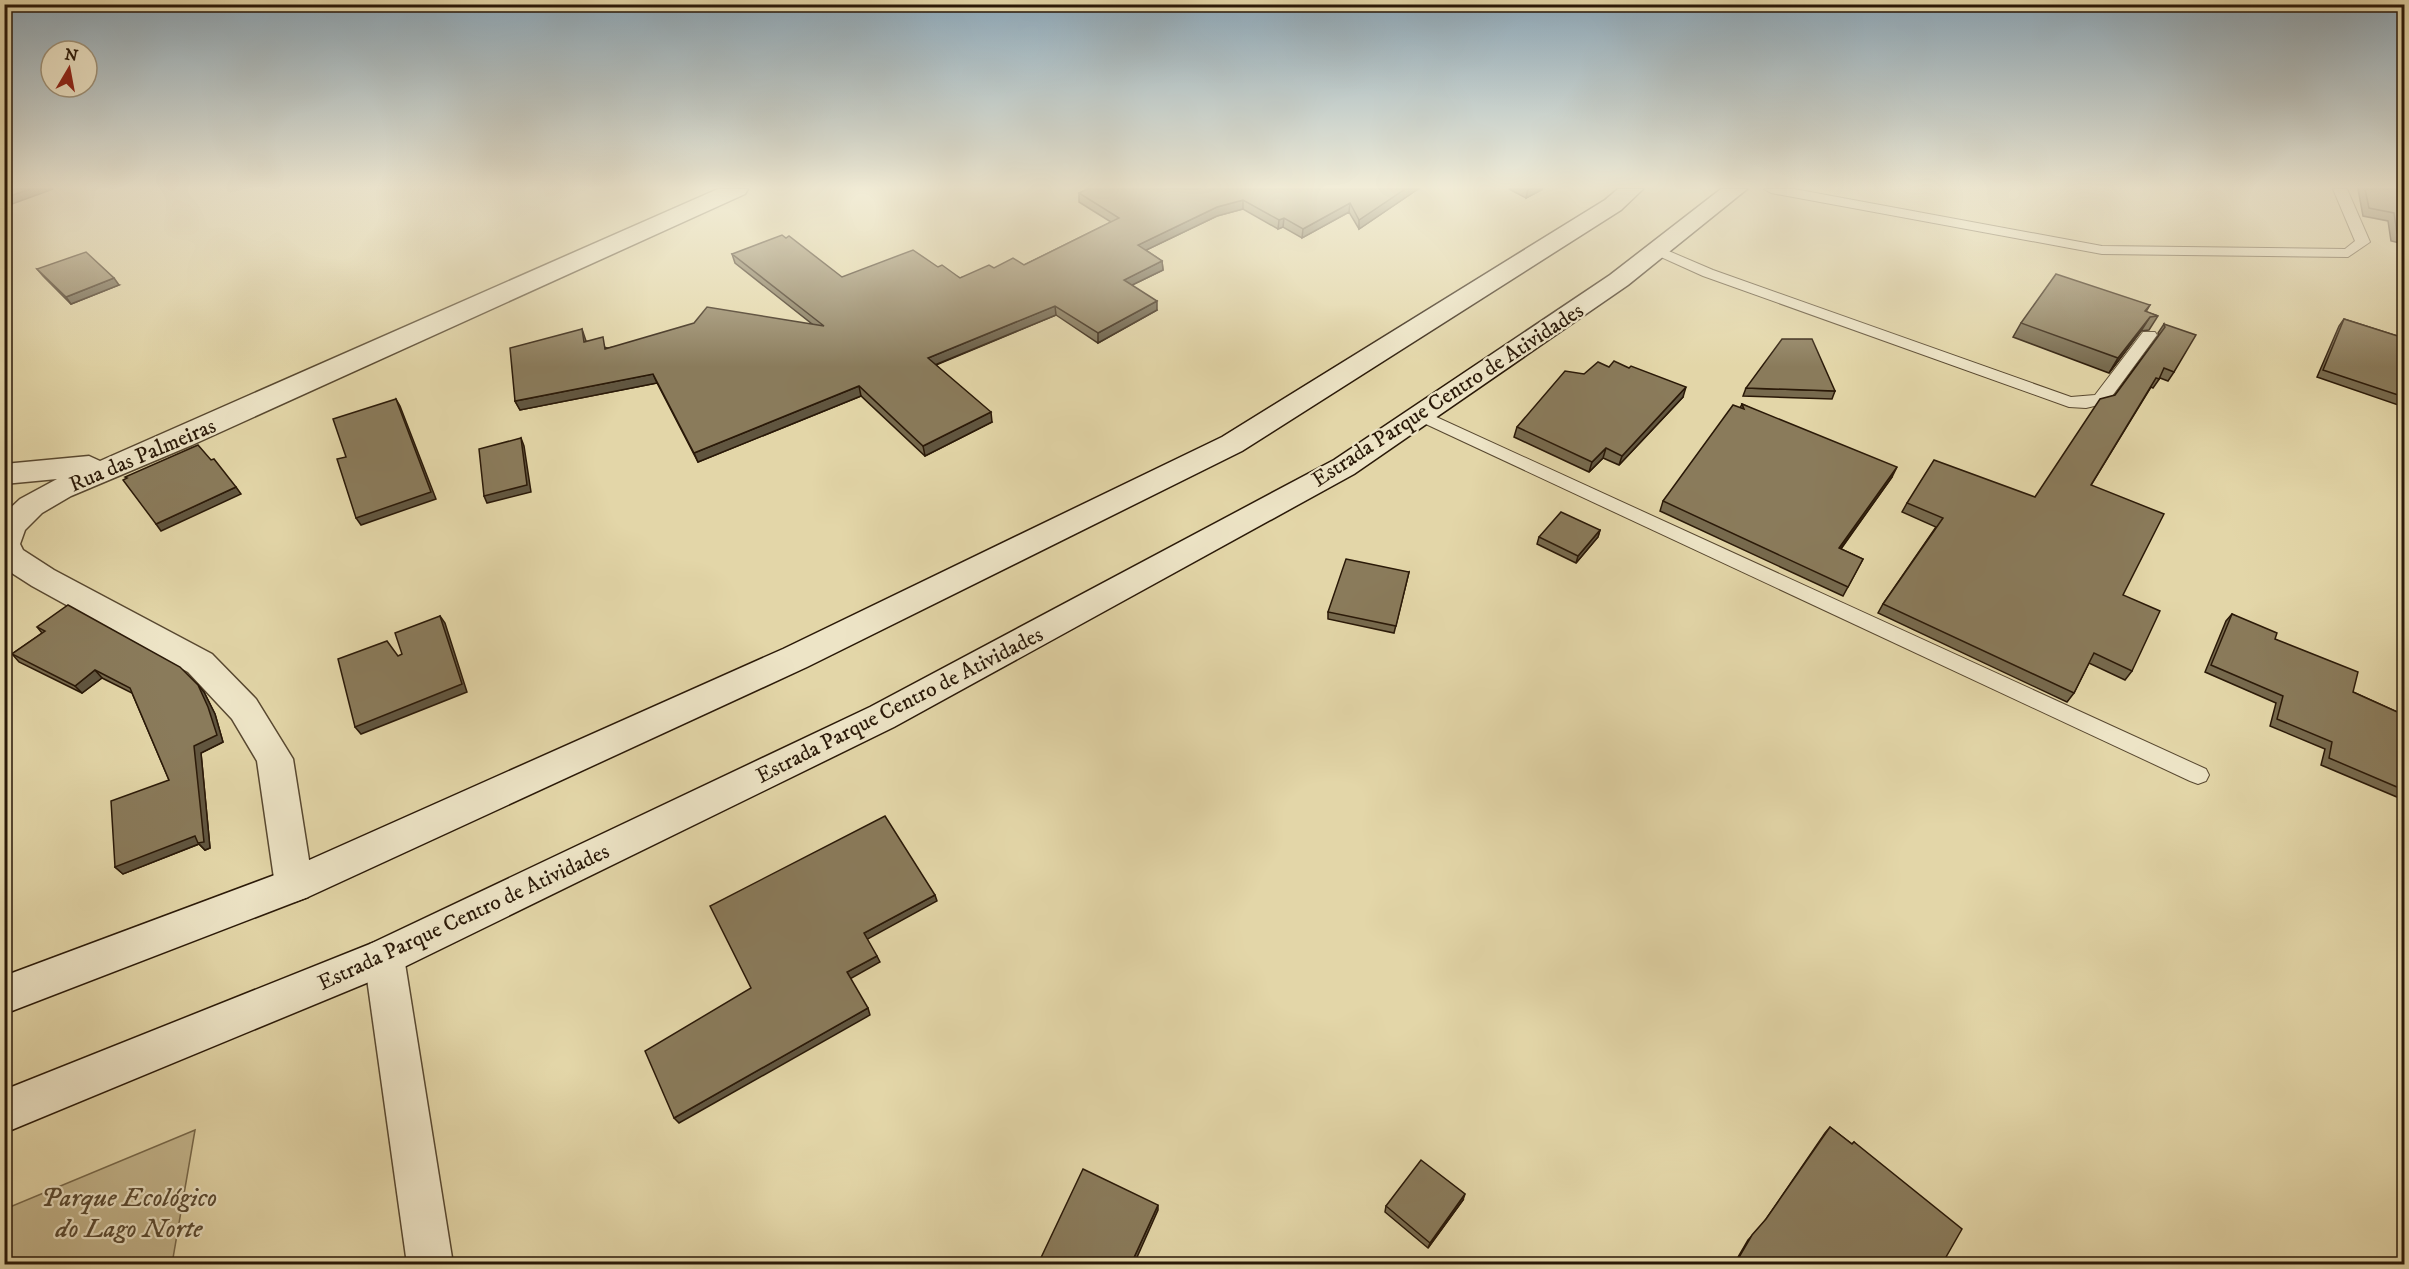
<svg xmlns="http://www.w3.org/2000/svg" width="2409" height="1269" font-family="'IM FELL DW Pica',serif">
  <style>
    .green { fill: #c4b68d; stroke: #77684a; stroke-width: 1.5 }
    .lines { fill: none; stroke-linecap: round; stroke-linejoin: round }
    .service-casing { stroke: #584830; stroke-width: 2 }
    .minor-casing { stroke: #584830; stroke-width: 3 }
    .secondary-casing { stroke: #2a1908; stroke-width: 3 }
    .service { fill: #ede4c6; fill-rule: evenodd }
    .minor { fill: #ede4c6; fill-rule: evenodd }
    .secondary { fill: #ede4c6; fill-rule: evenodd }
    .wall { fill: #776a4e; stroke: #2a1908; stroke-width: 1.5 }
    .shaded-wall { fill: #615640; stroke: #2a1908; stroke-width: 1.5 }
    .building { fill: #8a7b5b; stroke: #2a1908; stroke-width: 1.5 }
    .labels { text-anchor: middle; stroke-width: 4.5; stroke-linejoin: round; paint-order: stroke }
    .street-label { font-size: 22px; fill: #2a1908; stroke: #ede4c6 }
    .near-park-label { font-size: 27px; font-style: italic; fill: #584830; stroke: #ede4c6 }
  </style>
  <rect width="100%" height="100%" fill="#e3d6a8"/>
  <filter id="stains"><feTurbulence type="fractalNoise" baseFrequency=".00333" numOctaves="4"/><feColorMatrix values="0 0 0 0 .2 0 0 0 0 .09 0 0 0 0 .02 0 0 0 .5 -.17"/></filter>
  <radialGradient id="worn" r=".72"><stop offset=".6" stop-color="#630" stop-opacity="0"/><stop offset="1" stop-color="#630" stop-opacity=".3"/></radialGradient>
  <!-- green -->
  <path class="green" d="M 195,1130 L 172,1264 L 5,1264 L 5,1209 Z"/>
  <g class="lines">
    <defs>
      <g id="service">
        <path d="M 1764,189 L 1794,189 L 2102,246 L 2345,249 L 2355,241 L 2333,189 L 2347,189 L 2370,242 L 2348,257 L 2102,254 L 1771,193 Z"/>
        <path d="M 1657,246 L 1713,270 L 2071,397 L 2095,395 L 2143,332 L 2155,332 L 2157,335 L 2107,403 L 2086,408 L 2069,407 L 1703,276 L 1652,253 L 1650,250 L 1652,247 Z"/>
        <path d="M 1421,410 L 2206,769 L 2209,775 L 2206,781 L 2198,784 L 2190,781 L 1415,419 L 1413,415 L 1415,411 Z"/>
      </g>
      <g id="minor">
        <path d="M 718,189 L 748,189 L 745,194 L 192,445 L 71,496 L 42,513 L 25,530 L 20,544 L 23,550 L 54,570 L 212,654 L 256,699 L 293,759 L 313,885 L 308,897 L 294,902 L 280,897 L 275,885 L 257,761 L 232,719 L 188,672 L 32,586 L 4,568 L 4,514 L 20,499 L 57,479 L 4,484 L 4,464 L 89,456 L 100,461 Z"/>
        <path d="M 384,939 L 398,944 L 404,957 L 453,1264 L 407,1264 L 364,957 L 370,944 Z"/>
      </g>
      <g id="secondary">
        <path d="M 1618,189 L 1643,189 L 1621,210 L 1242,451 L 807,667 L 308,897 L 4,1014 L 4,976 L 280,873 L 783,649 L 1222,437 L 1605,200 Z"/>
        <path d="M 1721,189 L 1747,189 L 1628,285 L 1354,474 L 894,727 L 398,970 L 4,1133 L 4,1090 L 370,944 L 870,707 L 1334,460 L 1610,275 Z"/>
      </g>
    </defs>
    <!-- service casing -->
    <use href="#service" class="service-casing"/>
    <!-- minor casing -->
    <use href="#minor" class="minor-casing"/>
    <!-- secondary casing -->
    <use href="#secondary" class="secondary-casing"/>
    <!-- service -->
    <use href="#service" class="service"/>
    <!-- minor -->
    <use href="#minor" class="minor"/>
    <!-- secondary -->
    <use href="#secondary" class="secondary"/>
  </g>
  <!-- wall -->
  <g class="wall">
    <path d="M 1418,189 L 1359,229 L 1349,212 L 1302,238 L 1283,227 L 1278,229 L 1243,209 L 1217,216 L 1146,250 L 1162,261 L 1163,270 L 1132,285 L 1157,310 L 1098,343 L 1056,315 L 936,365 L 992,422 L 925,456 L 861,396 L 698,462 L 657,383 L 520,410 L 515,401 L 582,329 L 586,341 L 607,348 L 812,324 L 735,263 L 732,254 L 842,277 L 938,267 L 960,278 L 994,268 L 1024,265 L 1111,222 L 1079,202 L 1079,193 Z"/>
    <path d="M 1509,189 L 1543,189 L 1526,198 Z"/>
    <path d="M 2358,189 L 2404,189 L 2404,244 L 2391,241 L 2388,221 L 2363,216 Z"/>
    <path d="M 37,269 L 119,285 L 71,304 L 43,276 Z"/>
    <path d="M 2150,305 L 2146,312 L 2158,316 L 2149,330 L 2141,331 L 2109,373 L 2013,337 L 2021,323 Z"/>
    <path d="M 2344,319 L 2404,338 L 2404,405 L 2400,403 L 2398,405 L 2317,377 L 2339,326 Z"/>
    <path d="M 2164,324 L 2174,372 L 2168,381 L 2160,378 L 2153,388 L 2151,387 L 2091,485 L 2123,595 L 2132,671 L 2125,680 L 2089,663 L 2074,693 L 2067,702 L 1878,613 L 1883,604 L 1936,527 L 1902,512 L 1907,503 L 2035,497 L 2115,395 L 2159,335 L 2158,333 Z"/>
    <path d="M 1609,367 L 1683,397 L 1619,465 L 1603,458 L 1589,472 L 1514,437 L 1517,427 L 1584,374 Z"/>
    <path d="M 1746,388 L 1835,391 L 1832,399 L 1743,396 Z"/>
    <path d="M 1742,404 L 1892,477 L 1841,549 L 1863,559 L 1843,596 L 1660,511 L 1663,501 L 1740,408 Z"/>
    <path d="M 1600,530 L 1598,537 L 1576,563 L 1537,544 L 1539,537 Z"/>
    <path d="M 1409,572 L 1394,633 L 1328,619 L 1328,612 Z"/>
    <path d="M 2232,614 L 2275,639 L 2353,692 L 2404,715 L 2404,800 L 2321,765 L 2325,749 L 2270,726 L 2276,703 L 2205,672 L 2226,621 Z"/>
    <path d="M 37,627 L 204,692 L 215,714 L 223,742 L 201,753 L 210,848 L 205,850 L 199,844 L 123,874 L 115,867 L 169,780 L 132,693 L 102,678 L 82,693 L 19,662 L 12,654 L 42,633 Z"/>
    <path d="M 1830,1127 L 1852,1144 L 1854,1142 L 1942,1264 L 1734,1264 L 1748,1240 L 1762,1225 L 1825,1133 Z"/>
    <path d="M 1463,1200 L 1428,1248 L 1385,1212 L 1386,1206 Z"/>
  </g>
  <!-- shaded-wall -->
  <g class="shaded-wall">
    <path d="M 30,189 L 53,189 L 4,207 L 4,198 Z"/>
    <path d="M 1405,189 L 1418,189 L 1359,229 L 1359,220 Z"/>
    <path d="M 1528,189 L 1543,189 L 1526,198 Z"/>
    <path d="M 1243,200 L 1243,209 L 1217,216 L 1138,254 L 1138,245 L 1217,207 Z"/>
    <path d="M 1350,203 L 1349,212 L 1302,238 L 1303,229 Z"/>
    <path d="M 1284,218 L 1283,227 L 1278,229 L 1279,220 Z"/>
    <path d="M 1162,261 L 1163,270 L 1124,289 L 1124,280 Z"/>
    <path d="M 114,278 L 119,285 L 71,304 L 66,297 Z"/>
    <path d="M 1157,301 L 1157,310 L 1098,343 L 1098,333 Z"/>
    <path d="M 1055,306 L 1056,315 L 930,367 L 928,358 Z"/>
    <path d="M 2150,317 L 2141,331 L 2109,373 L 2118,358 Z"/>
    <path d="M 653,374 L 657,383 L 520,410 L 515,401 Z"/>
    <path d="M 859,386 L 861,396 L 698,462 L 694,453 Z"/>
    <path d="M 1686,387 L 1683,397 L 1619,465 L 1622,456 Z"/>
    <path d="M 396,399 L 400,406 L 436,499 L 361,525 L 356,518 Z"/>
    <path d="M 991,412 L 992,422 L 925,456 L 923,446 Z"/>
    <path d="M 521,438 L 524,446 L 531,492 L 487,503 L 484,496 Z"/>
    <path d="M 1606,448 L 1603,458 L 1589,472 L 1592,462 Z"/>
    <path d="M 1897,467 L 1892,477 L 1834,558 L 1839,548 Z"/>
    <path d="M 236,487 L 241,494 L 161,531 L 156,524 Z"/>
    <path d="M 1600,530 L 1598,537 L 1576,563 L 1578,556 Z"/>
    <path d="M 440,616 L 445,623 L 467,692 L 361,734 L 355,727 Z"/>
    <path d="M 95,670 L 102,678 L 82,693 L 75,686 Z"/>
    <path d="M 198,685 L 204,692 L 215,714 L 223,742 L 201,753 L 210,848 L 205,850 L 199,844 L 123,874 L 115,867 L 194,746 Z"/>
    <path d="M 935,895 L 937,901 L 866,940 L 864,933 Z"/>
    <path d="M 877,956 L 880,962 L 850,979 L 847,972 Z"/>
    <path d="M 868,1008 L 870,1015 L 679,1123 L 674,1118 Z"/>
    <path d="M 1465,1194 L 1463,1200 L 1428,1248 L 1430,1243 Z"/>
    <path d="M 1158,1205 L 1158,1210 L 1134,1264 L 1131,1264 Z"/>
  </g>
  <!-- building -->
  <g class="building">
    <path d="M 4,189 L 30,189 L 4,198 Z"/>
    <path d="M 1087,189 L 1405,189 L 1359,220 L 1350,203 L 1303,229 L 1284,218 L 1279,220 L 1243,200 L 1217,207 L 1138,245 L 1162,261 L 1124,280 L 1157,301 L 1098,333 L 1055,306 L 928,358 L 991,412 L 923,446 L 859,386 L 694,453 L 653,374 L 515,401 L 510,348 L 582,329 L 584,342 L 603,337 L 605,349 L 694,323 L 707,307 L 824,326 L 732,254 L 782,235 L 786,238 L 789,236 L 842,277 L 913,250 L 938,267 L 942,265 L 960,278 L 989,265 L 994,268 L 1013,258 L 1024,265 L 1119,218 L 1079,193 Z"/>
    <path d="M 2365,189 L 2404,189 L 2404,234 L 2397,233 L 2394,213 L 2369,208 Z"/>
    <path d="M 86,252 L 114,278 L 66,297 L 37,269 Z"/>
    <path d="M 2056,274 L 2150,305 L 2145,311 L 2158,316 L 2150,317 L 2118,358 L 2021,323 Z"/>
    <path d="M 2344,319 L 2404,338 L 2404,397 L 2323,370 Z"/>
    <path d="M 2164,324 L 2196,335 L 2174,372 L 2164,368 L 2159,379 L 2156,378 L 2091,485 L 2164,514 L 2123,595 L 2160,611 L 2132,671 L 2094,653 L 2074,693 L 1883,604 L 1943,518 L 1907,503 L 1934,460 L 2035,497 L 2100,399 L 2115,395 L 2165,327 Z"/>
    <path d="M 1782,339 L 1812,339 L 1835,391 L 1746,388 Z"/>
    <path d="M 1614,361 L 1629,368 L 1631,366 L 1686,387 L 1622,456 L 1606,448 L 1592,462 L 1517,427 L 1565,371 L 1584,374 L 1598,362 L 1609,367 Z"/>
    <path d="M 396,399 L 431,492 L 356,518 L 337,459 L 346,457 L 333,419 Z"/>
    <path d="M 1742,404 L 1897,467 L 1839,548 L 1863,559 L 1848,587 L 1663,501 L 1733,405 L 1744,409 Z"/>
    <path d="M 521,438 L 527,485 L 484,496 L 479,449 Z"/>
    <path d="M 198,445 L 211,460 L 214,459 L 236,487 L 156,524 L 123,480 L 127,478 L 125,477 Z"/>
    <path d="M 1561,512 L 1600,530 L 1578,556 L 1539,537 Z"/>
    <path d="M 1346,559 L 1409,572 L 1396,626 L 1328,612 Z"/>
    <path d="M 68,605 L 180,667 L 198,685 L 208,707 L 217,735 L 194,746 L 204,842 L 198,843 L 195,836 L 115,867 L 111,801 L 169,780 L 130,688 L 95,670 L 75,686 L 12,654 L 45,631 L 37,627 Z"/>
    <path d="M 2232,614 L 2277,633 L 2275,639 L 2358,672 L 2353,692 L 2404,715 L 2404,790 L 2329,758 L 2332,742 L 2277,719 L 2283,696 L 2211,665 Z"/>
    <path d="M 440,616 L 462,684 L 355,727 L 338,659 L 387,641 L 398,656 L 402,654 L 395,633 Z"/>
    <path d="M 885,816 L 935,895 L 864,933 L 877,956 L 847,972 L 868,1008 L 674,1118 L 645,1051 L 751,988 L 710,906 Z"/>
    <path d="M 1830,1127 L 1852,1144 L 1854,1142 L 1962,1229 L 1942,1264 L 1735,1264 L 1752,1235 L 1766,1219 Z"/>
    <path d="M 1421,1160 L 1465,1194 L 1430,1243 L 1386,1206 Z"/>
    <path d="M 1083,1169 L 1158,1205 L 1131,1264 L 1038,1264 Z"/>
  </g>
  <!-- sky -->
  <linearGradient id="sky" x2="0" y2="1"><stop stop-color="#8da8b9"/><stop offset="0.51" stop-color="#f2edd8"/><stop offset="1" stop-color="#f2edd8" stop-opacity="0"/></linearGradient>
  <rect width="2409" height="367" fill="url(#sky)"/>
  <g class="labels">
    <!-- street labels -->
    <g class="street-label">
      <text transform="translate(1447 394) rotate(-33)" y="8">Estrada Parque Centro de Atividades</text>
      <text transform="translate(142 454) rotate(-23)" y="8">Rua das Palmeiras</text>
      <text transform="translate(899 704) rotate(-27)" y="8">Estrada Parque Centro de Atividades</text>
      <text transform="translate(463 916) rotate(-25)" y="8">Estrada Parque Centro de Atividades</text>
    </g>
    <!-- near-park labels -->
    <g class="near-park-label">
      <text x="129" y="1206">Parque Ecológico<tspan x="129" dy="31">do Lago Norte</tspan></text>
    </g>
  </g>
  <!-- margin -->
  <rect width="2409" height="1269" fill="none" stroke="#e3d6a8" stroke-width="24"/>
  <rect x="6" y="6" width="2397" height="1257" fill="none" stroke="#2a1908" stroke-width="3"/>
  <rect x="12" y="12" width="2385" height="1245" fill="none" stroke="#2a1908" stroke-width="1.5"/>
  <!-- north arrow -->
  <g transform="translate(69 69) rotate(10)"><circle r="28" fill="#ede4c6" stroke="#9f937a" stroke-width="1.5"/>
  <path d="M0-4.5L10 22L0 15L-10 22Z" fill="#8f2418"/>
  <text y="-9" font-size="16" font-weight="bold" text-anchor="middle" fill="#2a1908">N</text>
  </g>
  <rect width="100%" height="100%" filter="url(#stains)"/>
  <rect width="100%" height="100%" fill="url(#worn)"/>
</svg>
